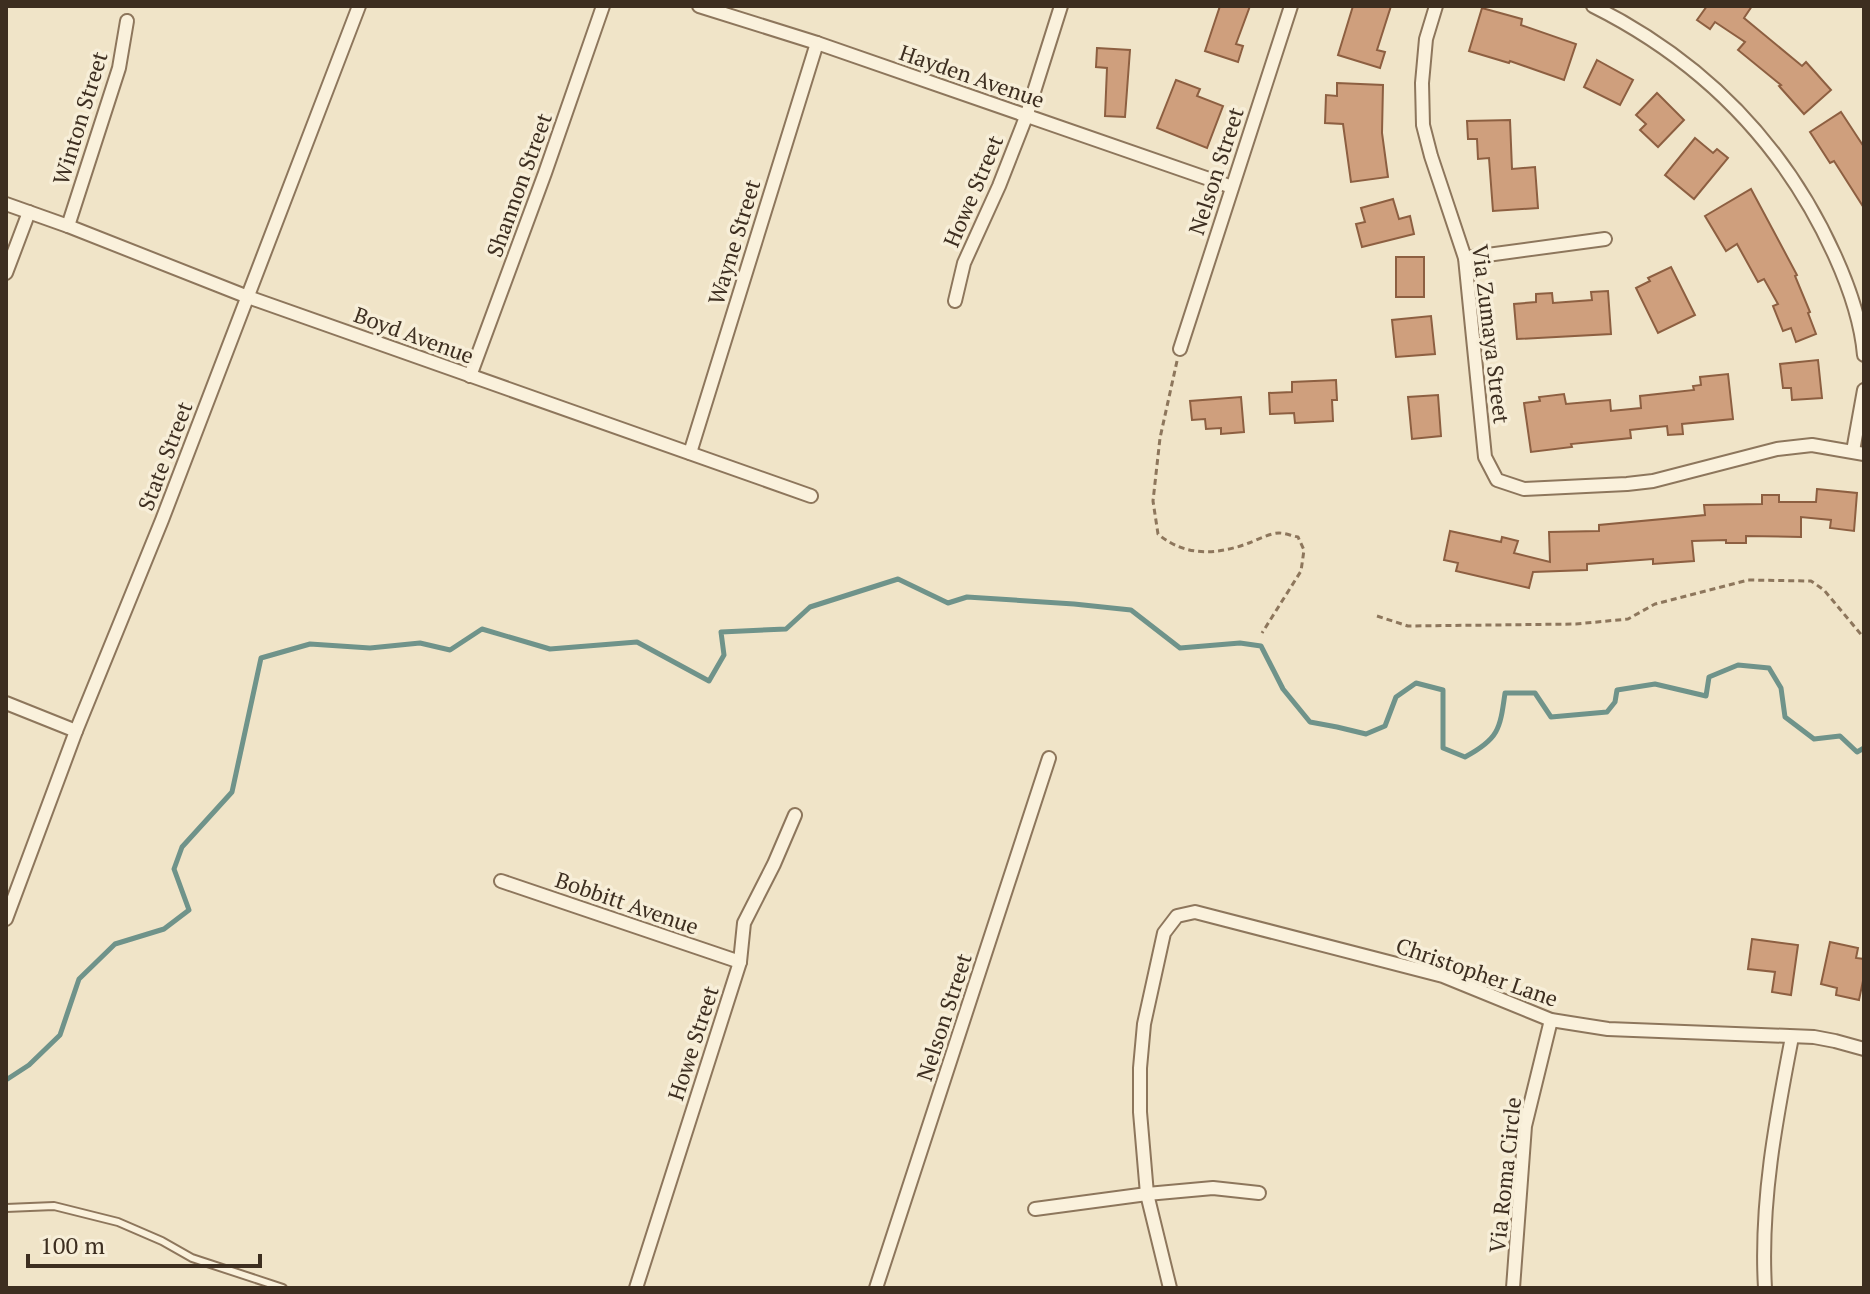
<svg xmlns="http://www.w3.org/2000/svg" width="1870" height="1294" font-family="'PT Serif',serif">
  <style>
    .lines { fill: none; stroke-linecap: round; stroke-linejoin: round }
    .stream { stroke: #6f938a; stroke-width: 5 }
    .building { fill: #cf9f7d; stroke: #8d5f41; stroke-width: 2 }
    .service-casing { stroke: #8d765c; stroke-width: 10 }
    .minor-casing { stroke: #8d765c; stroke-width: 16 }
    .path { stroke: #8d765c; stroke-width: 3; stroke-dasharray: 6 4; stroke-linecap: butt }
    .service { stroke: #faf1dc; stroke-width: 6 }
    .minor { stroke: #faf1dc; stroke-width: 12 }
    .labels { text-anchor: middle; stroke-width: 7; stroke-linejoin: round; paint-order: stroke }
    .street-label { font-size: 22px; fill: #3d2e20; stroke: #f7eed8 }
  </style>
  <rect width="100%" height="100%" fill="#f0e4c8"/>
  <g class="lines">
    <!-- stream -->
    <path class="stream" d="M 6,1080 L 29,1065 L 60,1035 L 79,979 L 115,944 L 164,929 L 189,910 L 174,869 L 182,847 L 232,792 L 261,658 L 310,644 L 370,648 L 420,643 L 450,650 L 482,629 L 550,649 L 637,642 L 709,681 L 724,655 L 721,632 L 786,629 L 810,607 L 898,579 L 948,603 L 967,597 L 1074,604 L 1131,610 L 1180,648 L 1240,643 L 1261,646 L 1283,689 L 1310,722 L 1337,727 L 1366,734 L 1385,726 L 1396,697 L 1416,683 L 1443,690 L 1443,748 L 1465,757 C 1499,739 1500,729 1505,693 L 1535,693 L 1551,717 L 1607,712 L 1615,702 L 1617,690 L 1655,684 L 1706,696 L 1709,677 L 1738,665 L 1769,668 L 1781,688 L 1785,717 L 1814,739 L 1840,736 L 1857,752 L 1864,748"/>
  </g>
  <!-- building -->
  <g class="building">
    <path d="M 1220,6 L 1250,6 L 1236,44 L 1243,46 L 1238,62 L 1205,51 Z"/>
    <path d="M 1353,6 L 1391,6 L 1377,50 L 1385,52 L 1380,68 L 1338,55 Z"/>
    <path d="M 1707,6 L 1752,6 L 1744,18 L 1802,66 L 1806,62 L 1831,90 L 1804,114 L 1779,86 L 1781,85 L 1738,50 L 1745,42 L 1715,22 L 1710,29 L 1697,20 Z"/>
    <path d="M 1482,8 L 1522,19 L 1521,25 L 1576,44 L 1564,80 L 1510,61 L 1509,63 L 1469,51 Z"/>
    <path d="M 1097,48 L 1130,50 L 1125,117 L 1105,116 L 1107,68 L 1096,67 Z"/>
    <path d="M 1597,60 L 1633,80 L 1620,105 L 1584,87 Z"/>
    <path d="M 1176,80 L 1200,89 L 1197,96 L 1223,106 L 1207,148 L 1157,128 Z"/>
    <path d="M 1337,83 L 1383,85 L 1382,133 L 1388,177 L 1351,182 L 1343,124 L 1325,123 L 1326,95 L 1337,96 Z"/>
    <path d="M 1657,93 L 1684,120 L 1658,147 L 1640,130 L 1646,124 L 1636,115 Z"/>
    <path d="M 1841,112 L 1864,147 L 1864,208 L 1834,161 L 1830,163 L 1810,132 Z"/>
    <path d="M 1510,120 L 1512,169 L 1535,167 L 1538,208 L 1493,211 L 1489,158 L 1478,159 L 1477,139 L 1468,139 L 1467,121 Z"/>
    <path d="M 1695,138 L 1713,153 L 1717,149 L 1728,158 L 1694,199 L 1665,175 Z"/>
    <path d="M 1751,189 L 1797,275 L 1795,276 L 1810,312 L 1808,313 L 1816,334 L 1796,342 L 1791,328 L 1783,331 L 1773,306 L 1778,304 L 1764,279 L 1758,282 L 1737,244 L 1726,251 L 1705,216 Z"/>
    <path d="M 1393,199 L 1399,219 L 1410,216 L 1414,234 L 1362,247 L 1356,224 L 1365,222 L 1361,208 Z"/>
    <rect x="1396" y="257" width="28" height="40"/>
    <path d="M 1671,267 L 1695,315 L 1658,333 L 1636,288 L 1650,281 L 1648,278 Z"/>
    <path d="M 1608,291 L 1611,334 L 1517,339 L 1514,304 L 1536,302 L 1536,294 L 1552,293 L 1553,303 L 1592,300 L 1591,292 Z"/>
    <path d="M 1431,316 L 1435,354 L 1396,357 L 1392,320 Z"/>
    <path d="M 1818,360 L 1822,398 L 1792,400 L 1791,388 L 1783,388 L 1780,364 Z"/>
    <path d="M 1728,374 L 1733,419 L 1682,424 L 1683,434 L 1668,435 L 1667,426 L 1630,430 L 1631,438 L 1571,444 L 1572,447 L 1531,452 L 1524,403 L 1540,401 L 1539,397 L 1564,394 L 1566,404 L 1610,400 L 1611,411 L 1641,408 L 1640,396 L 1694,390 L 1693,386 L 1701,385 L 1700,377 Z"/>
    <path d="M 1336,380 L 1337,400 L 1332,400 L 1333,421 L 1295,423 L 1294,413 L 1270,414 L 1269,393 L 1292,392 L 1292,382 Z"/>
    <path d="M 1438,395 L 1441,436 L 1412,439 L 1408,397 Z"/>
    <path d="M 1241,397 L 1244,432 L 1221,434 L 1221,428 L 1206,429 L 1205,419 L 1192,420 L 1190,401 Z"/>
    <path d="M 1817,489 L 1857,493 L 1854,531 L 1830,528 L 1831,520 L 1801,517 L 1801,537 L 1746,536 L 1746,543 L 1726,543 L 1726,540 L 1692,541 L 1694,561 L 1653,564 L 1653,559 L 1587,564 L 1587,570 L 1533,572 L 1529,588 L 1456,571 L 1458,563 L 1444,560 L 1450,531 L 1501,542 L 1502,537 L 1518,541 L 1514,553 L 1550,562 L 1549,532 L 1599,531 L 1599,525 L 1705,515 L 1704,505 L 1762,504 L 1762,495 L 1779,495 L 1779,502 L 1816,502 Z"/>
    <path d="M 1752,939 L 1798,945 L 1791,995 L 1772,992 L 1775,972 L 1748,969 Z"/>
    <path d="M 1830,942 L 1858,948 L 1856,958 L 1864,959 L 1864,976 L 1859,1000 L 1836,995 L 1837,988 L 1821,984 Z"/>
  </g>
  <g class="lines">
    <defs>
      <path id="service" d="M 6,1208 L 54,1206 L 118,1222 L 162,1241 L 192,1258 L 283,1288"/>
      <g id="minor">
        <path d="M 699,6 L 817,43 L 1232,187"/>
        <path d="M 1436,6 L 1426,39 L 1422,83 L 1423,125 L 1431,156 L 1465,258 L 1485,457 L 1497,480 L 1524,489 L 1627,484 L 1653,481 L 1777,449 L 1812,445 L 1864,454"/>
        <path d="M 1593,6 C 1703,61 1784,143 1835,256 C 1849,287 1861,320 1864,355"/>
        <path d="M 6,204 L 68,226 L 248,297 L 811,496"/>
        <path d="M 68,226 L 119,68 L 127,21"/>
        <path d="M 1465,258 L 1605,239"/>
        <path d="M 6,273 L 29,212"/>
        <path d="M 955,301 L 964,263 L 999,186 L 1026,117 L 1061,6"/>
        <path d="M 1180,349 L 1291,6"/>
        <path d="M 470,376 L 545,173 L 603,6"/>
        <path d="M 1853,451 L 1864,390"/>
        <path d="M 690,453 L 817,43"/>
        <path d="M 6,703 L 76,731"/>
        <path d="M 501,881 L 740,962"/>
        <path d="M 6,919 L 76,731 L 162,520 L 359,6"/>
        <path d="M 1035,1209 L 1147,1194 L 1213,1188 L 1259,1193"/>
        <path d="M 636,1288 L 740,962 L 744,923 L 774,864 L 795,815"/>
        <path d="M 876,1288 L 1049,758"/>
        <path d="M 1170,1288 L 1147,1194 L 1140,1112 L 1140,1068 L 1144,1024 L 1164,933 L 1177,916 L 1195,912 L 1443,976 L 1551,1020 L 1608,1029 L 1814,1037 L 1835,1041 L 1864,1049"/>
        <path d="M 1513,1288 L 1525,1126 L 1551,1020"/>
        <path d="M 1765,1288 C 1760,1203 1776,1119 1792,1037"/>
      </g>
    </defs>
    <!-- service casing -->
    <use href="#service" class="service-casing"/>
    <!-- minor casing -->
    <use href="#minor" class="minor-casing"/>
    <!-- path -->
    <g class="path">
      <path d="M 1177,361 L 1160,438 L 1153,501 L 1158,534 C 1185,557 1217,555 1249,543 C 1257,540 1270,533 1279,533 C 1285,533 1292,536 1298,537 L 1304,550 L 1301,571 L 1262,633"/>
      <path d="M 1377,616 L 1408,626 L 1576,624 L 1628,619 L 1655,604 L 1748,580 L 1811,581 L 1824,590 L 1864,638"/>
    </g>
    <!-- service -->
    <use href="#service" class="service"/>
    <!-- minor -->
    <use href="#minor" class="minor"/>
  </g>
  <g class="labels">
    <!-- street labels -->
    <g class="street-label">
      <text transform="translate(972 76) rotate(19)" y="8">Hayden Avenue</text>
      <text transform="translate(80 118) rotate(-73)" y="8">Winton Street</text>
      <text transform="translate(1216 171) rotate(-72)" y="8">Nelson Street</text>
      <text transform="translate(519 185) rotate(-70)" y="8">Shannon Street</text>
      <text transform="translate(973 191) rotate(-67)" y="8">Howe Street</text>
      <text transform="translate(734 242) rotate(-73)" y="8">Wayne Street</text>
      <text transform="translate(1491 334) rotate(83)" y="8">Via Zumaya Street</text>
      <text transform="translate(414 335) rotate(20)" y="8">Boyd Avenue</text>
      <text transform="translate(165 456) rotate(-69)" y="8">State Street</text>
      <text transform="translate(627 903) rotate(19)" y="8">Bobbitt Avenue</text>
      <text transform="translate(1477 972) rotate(19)" y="8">Christopher Lane</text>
      <text transform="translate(944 1017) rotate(-72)" y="8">Nelson Street</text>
      <text transform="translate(693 1043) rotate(-72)" y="8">Howe Street</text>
      <text transform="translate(1505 1175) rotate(-84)" y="8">Via Roma Circle</text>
    </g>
  </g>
  <!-- border -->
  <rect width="1870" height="1294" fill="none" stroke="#3d2e20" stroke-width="16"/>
  <!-- scale -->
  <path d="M28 1254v12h232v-12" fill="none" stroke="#3d2e20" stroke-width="4"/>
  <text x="40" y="1254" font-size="24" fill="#3d2e20" stroke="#f7eed8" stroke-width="6" paint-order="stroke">100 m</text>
</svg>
